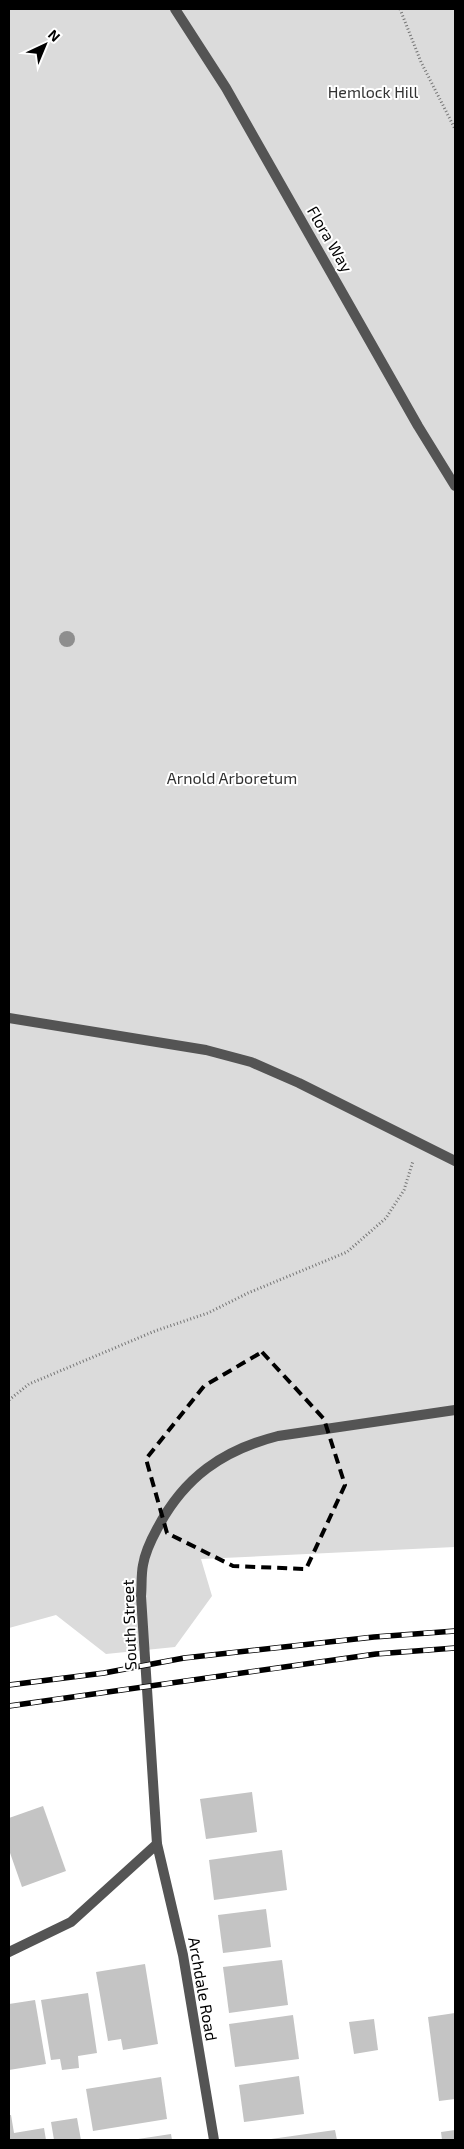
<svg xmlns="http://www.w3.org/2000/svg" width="464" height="2149" font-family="'Exo 2',sans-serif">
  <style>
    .green { fill: #dbdbdb }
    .building { fill: #c4c4c4 }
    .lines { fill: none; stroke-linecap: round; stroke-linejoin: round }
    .path { stroke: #767676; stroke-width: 3; stroke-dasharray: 1 2.5; stroke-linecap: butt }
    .service { stroke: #545454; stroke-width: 10 }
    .minor { stroke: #545454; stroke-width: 10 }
    .rail-casing { stroke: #000; stroke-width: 5.5 }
    .rail { stroke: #fff; stroke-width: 4; stroke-dasharray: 11; stroke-linecap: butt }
    .tree { fill: #8e8e8e }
    .marked { fill: none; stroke: #000; stroke-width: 4; stroke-dasharray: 10 6; stroke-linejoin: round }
    .labels { text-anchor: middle; stroke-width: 4; stroke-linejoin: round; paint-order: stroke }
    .park-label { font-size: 16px; fill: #323232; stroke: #fff }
    .street-label { font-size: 16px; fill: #000; stroke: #fff }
  </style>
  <rect width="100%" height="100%" fill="#fff"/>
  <!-- green -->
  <path class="green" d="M 9,9 L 455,9 L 455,1547 L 201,1559 L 212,1596 L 175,1647 L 106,1654 L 56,1615 L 9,1628 Z"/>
  <!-- building -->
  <g class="building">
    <path d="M 252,1792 L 257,1832 L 206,1839 L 200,1799 Z"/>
    <path d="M 43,1806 L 66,1871 L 22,1887 L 9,1850 L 9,1818 Z"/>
    <path d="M 282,1850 L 287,1890 L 214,1900 L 209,1860 Z"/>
    <path d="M 266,1909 L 271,1947 L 223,1953 L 218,1915 Z"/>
    <path d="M 282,1960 L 288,2005 L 229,2013 L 223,1967 Z"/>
    <path d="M 145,1964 L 158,2044 L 123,2050 L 121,2039 L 108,2041 L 96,1972 Z"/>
    <path d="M 88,1993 L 97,2053 L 78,2056 L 79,2068 L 62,2070 L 60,2059 L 51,2060 L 41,2000 Z"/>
    <path d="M 35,2000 L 46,2064 L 9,2070 L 9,2004 Z"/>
    <path d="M 455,2013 L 455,2099 L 439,2101 L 428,2017 Z"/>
    <path d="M 293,2015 L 299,2059 L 235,2067 L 229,2024 Z"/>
    <path d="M 374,2019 L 378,2050 L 354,2054 L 349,2022 Z"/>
    <path d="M 299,2076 L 304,2114 L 244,2122 L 239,2085 Z"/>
    <path d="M 161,2077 L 167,2119 L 93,2131 L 86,2089 Z"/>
    <path d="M 9,2115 L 11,2115 L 14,2133 L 44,2128 L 46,2140 L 9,2140 Z"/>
    <path d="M 77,2118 L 81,2140 L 54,2140 L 51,2122 Z"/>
    <path d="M 335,2130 L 337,2140 L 271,2140 L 271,2139 Z"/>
    <path d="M 455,2130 L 455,2140 L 442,2140 L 441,2132 Z"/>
    <path d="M 171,2134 L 172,2140 L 138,2140 L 138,2139 Z"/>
  </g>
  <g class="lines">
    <!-- path -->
    <g class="path">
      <path d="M 400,9 L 421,62 L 455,129"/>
      <path d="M 9,1400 L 29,1384 L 155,1331 L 208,1313 L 248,1293 L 347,1252 L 386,1218 L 404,1190 L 413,1161"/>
    </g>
    <!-- service -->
    <path class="service" d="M 9,1018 L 206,1050 L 251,1062 L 299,1083 L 455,1161"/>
    <!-- minor -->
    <g class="minor">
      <path d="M 175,9 L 226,88 L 418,426 L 455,486"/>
      <path d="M 9,1952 L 71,1922 L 157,1844"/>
      <path d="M 214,2140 L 183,1955 L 157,1844 L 141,1596 C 142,1585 141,1575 143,1565 C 145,1553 151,1540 157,1529 C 184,1477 223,1450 278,1436 L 455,1410"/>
    </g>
    <defs>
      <g id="rail">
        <path d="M 9,1685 L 104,1673 L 184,1658 L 374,1637 L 455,1631"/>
        <path d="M 9,1706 L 376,1654 L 455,1648"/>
      </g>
    </defs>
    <!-- rail casing -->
    <use href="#rail" class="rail-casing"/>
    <!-- rail -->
    <use href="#rail" class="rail"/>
  </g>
  <!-- trees -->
  <circle class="tree" cx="67" cy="639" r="8"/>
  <!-- marked area -->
  <path class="marked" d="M 262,1352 L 324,1419 L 345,1485 L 306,1569 L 233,1566 L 167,1533 L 146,1459 L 204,1386 Z"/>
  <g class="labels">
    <!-- park labels -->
    <g class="park-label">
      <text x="373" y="98">Hemlock Hill</text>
      <text x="232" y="784">Arnold Arboretum</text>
    </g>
    <!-- street labels -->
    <g class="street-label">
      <text transform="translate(330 239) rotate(60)" y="6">Flora Way</text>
      <text transform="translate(129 1625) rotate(-92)" y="6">South Street</text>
      <text transform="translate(203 1989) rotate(80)" y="6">Archdale Road</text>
    </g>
  </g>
  <!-- border -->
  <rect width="464" height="2149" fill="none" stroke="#000000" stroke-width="20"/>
  <!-- north arrow -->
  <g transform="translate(45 45) rotate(44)" stroke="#ffffff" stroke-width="4" paint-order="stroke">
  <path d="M0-4L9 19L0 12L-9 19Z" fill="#000000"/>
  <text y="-8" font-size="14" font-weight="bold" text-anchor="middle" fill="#000000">N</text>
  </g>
</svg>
